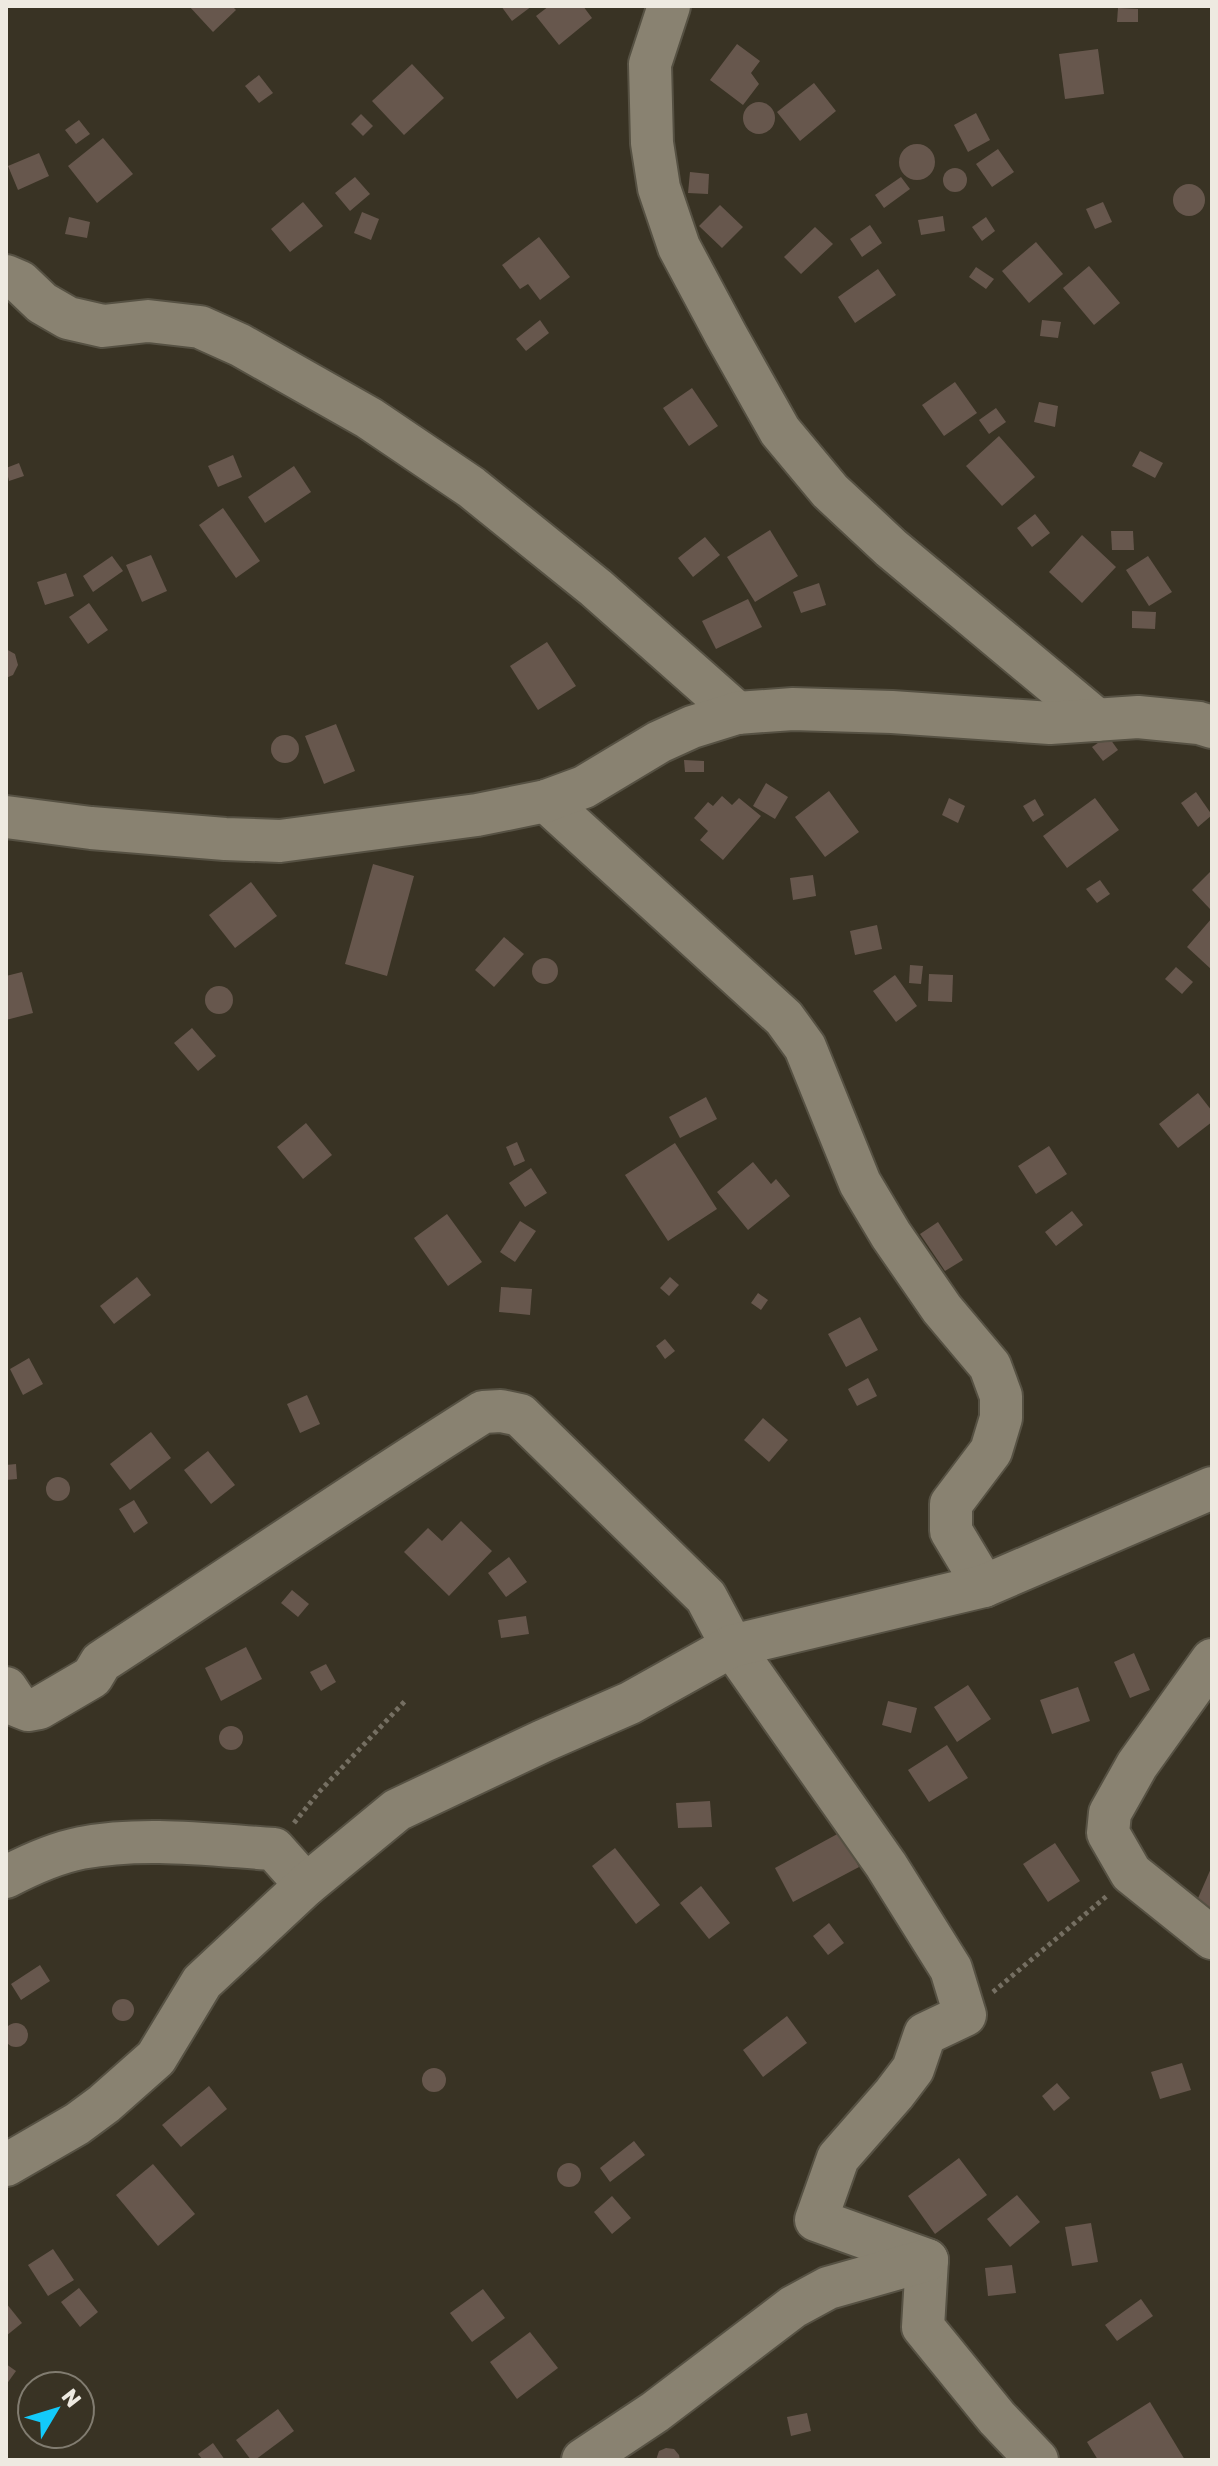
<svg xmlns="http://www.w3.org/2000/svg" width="1218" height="2466" font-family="Rubik,sans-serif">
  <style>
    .building { fill: #67574d }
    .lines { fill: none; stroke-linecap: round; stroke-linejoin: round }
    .minor-casing { stroke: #565143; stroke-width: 46 }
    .path { stroke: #756f62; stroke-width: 5; stroke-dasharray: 4 4; stroke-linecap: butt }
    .minor { stroke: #898271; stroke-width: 42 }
  </style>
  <rect width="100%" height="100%" fill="#393324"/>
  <!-- building -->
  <g class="building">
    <path d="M 189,6 L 232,6 L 236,10 L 213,32 Z"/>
    <path d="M 501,6 L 532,6 L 512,21 Z"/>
    <path d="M 549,6 L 583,6 L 592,18 L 559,45 L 536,16 Z"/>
    <path d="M 1118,8 L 1138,9 L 1138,22 L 1117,22 Z"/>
    <path d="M 737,44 L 760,61 L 751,73 L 759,84 L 743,105 L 710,80 Z"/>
    <path d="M 1098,49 L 1104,94 L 1065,99 L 1059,54 Z"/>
    <path d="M 412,64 L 444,98 L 404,135 L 372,101 Z"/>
    <path d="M 259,75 L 273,93 L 259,103 L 245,86 Z"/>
    <path d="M 814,83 L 836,111 L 800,141 L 777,112 Z"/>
    <circle cx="759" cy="118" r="16"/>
    <path d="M 976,113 L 990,140 L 968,152 L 954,125 Z"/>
    <path d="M 361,114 L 373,126 L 363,136 L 351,124 Z"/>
    <path d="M 79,120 L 90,134 L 76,144 L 65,130 Z"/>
    <path d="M 103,138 L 133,174 L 97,203 L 68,166 Z"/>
    <circle cx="917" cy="162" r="18"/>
    <path d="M 998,149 L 1014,172 L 992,187 L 976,164 Z"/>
    <path d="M 39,153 L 49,176 L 18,190 L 8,166 Z"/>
    <circle cx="955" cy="180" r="12"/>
    <path d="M 690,172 L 709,174 L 708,194 L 688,193 Z"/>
    <path d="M 355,177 L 370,194 L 350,211 L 335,193 Z"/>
    <path d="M 901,177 L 910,189 L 884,208 L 875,195 Z"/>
    <circle cx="1189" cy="200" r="16"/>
    <path d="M 303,202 L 323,226 L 290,252 L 271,229 Z"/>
    <path d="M 1103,202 L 1112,222 L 1095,229 L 1086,209 Z"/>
    <path d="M 720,205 L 743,227 L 722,248 L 699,226 Z"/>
    <path d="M 362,212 L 379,219 L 371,240 L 354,233 Z"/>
    <path d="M 943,216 L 945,231 L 921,235 L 918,220 Z"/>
    <path d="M 69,217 L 90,222 L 87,238 L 65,234 Z"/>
    <path d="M 986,217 L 995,231 L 982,241 L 972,227 Z"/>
    <path d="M 870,225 L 882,243 L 862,257 L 850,239 Z"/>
    <path d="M 815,227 L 833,244 L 801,274 L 784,257 Z"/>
    <path d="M 539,237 L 570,277 L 540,300 L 528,284 L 520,289 L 502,265 Z"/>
    <path d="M 1036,242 L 1063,274 L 1029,303 L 1002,271 Z"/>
    <path d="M 1089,266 L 1120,303 L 1094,325 L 1063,288 Z"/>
    <path d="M 976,267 L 994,279 L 986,289 L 969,277 Z"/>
    <path d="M 878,269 L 896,295 L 855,323 L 838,297 Z"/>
    <path d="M 540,320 L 549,333 L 526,351 L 516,339 Z"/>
    <path d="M 1042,320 L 1061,322 L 1058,338 L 1040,336 Z"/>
    <path d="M 955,382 L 977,413 L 944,436 L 922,405 Z"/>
    <path d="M 692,388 L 718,426 L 689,446 L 663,408 Z"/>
    <path d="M 1039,402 L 1058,406 L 1055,427 L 1034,422 Z"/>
    <path d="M 996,408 L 1006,422 L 989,434 L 979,420 Z"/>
    <path d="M 999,436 L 1035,477 L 1002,506 L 966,466 Z"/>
    <path d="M 1140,451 L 1163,463 L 1155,478 L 1132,466 Z"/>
    <path d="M 233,455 L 242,477 L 218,487 L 208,466 Z"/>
    <path d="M 19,463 L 24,476 L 9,481 L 6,468 Z"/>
    <path d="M 294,466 L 311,492 L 265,523 L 248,497 Z"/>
    <path d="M 223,508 L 260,561 L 236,578 L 199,525 Z"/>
    <path d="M 1035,514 L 1050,533 L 1032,547 L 1017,528 Z"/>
    <path d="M 770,530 L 798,576 L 755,602 L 727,557 Z"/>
    <path d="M 1111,531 L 1133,531 L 1134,550 L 1112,550 Z"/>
    <path d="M 1082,535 L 1116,567 L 1082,603 L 1049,572 Z"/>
    <path d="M 705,537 L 720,555 L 693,577 L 678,558 Z"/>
    <path d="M 151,555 L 167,591 L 142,602 L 126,565 Z"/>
    <path d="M 112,556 L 123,571 L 93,592 L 83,576 Z"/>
    <path d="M 1148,556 L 1172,592 L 1149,606 L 1126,570 Z"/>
    <path d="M 66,573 L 74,596 L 45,605 L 37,582 Z"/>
    <path d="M 819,583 L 826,605 L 801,613 L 793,592 Z"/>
    <path d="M 748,599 L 762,627 L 716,649 L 702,621 Z"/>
    <path d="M 89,603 L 108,630 L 88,644 L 69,617 Z"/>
    <path d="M 1132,611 L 1156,612 L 1155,629 L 1132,628 Z"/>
    <path d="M 547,642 L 576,686 L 538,710 L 510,666 Z"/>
    <path d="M 6,649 L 15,654 L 18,665 L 13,675 L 6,678 Z"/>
    <path d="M 336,724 L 355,771 L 324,784 L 305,736 Z"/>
    <circle cx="285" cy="749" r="14"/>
    <path d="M 1108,736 L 1118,750 L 1103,761 L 1092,747 Z"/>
    <path d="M 684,760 L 704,761 L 704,772 L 685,772 Z"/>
    <path d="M 766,783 L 788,797 L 775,819 L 753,806 Z"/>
    <path d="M 829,791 L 859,832 L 825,857 L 795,817 Z"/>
    <path d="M 1196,792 L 1212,815 L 1198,827 L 1181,803 Z"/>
    <path d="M 722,796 L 732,805 L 739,798 L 761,816 L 723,860 L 700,840 L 708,831 L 694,818 L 708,802 L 713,806 Z"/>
    <path d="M 949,798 L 965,806 L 958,823 L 942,815 Z"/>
    <path d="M 1095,798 L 1119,830 L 1067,868 L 1043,836 Z"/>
    <path d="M 1035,799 L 1044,815 L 1033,822 L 1023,806 Z"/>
    <path d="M 373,864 L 414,876 L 387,976 L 345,964 Z"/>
    <path d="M 1212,870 L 1212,907 L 1210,909 L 1192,890 Z"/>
    <path d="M 813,875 L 816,896 L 793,900 L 790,878 Z"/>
    <path d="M 1100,880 L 1110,894 L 1097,903 L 1086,889 Z"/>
    <path d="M 251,882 L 277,916 L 235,948 L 209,915 Z"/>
    <path d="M 1212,918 L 1212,970 L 1187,947 Z"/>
    <path d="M 877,925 L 882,949 L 855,955 L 850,931 Z"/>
    <path d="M 504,937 L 524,954 L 494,987 L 475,970 Z"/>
    <circle cx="545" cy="971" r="13"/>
    <path d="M 910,965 L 923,966 L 921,984 L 909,983 Z"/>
    <path d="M 1176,967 L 1193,982 L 1182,994 L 1165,979 Z"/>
    <path d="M 22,972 L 33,1013 L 6,1020 L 6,976 Z"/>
    <path d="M 929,974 L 953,975 L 952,1002 L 928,1001 Z"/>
    <path d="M 895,975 L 917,1006 L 896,1022 L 873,991 Z"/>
    <circle cx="219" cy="1000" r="14"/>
    <path d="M 192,1028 L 216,1056 L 198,1071 L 174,1043 Z"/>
    <path d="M 1198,1093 L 1212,1111 L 1212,1122 L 1178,1148 L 1159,1124 Z"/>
    <path d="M 706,1097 L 717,1119 L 680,1138 L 669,1117 Z"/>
    <path d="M 306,1123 L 332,1155 L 303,1179 L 277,1147 Z"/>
    <path d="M 517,1142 L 525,1161 L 514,1166 L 506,1147 Z"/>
    <path d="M 675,1143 L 717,1209 L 668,1241 L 625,1175 Z"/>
    <path d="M 1049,1146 L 1067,1174 L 1036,1194 L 1018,1166 Z"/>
    <path d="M 753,1162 L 771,1184 L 776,1179 L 790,1196 L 748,1230 L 717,1192 Z"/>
    <path d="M 531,1168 L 547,1193 L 525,1207 L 509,1183 Z"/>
    <path d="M 1072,1211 L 1083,1225 L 1056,1246 L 1045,1232 Z"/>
    <path d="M 447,1214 L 482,1262 L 448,1286 L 414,1238 Z"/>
    <path d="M 520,1221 L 536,1231 L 515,1262 L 500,1252 Z"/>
    <path d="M 938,1222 L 963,1260 L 945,1271 L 920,1234 Z"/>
    <path d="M 137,1277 L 151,1295 L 114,1324 L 100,1306 Z"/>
    <path d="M 670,1277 L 679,1285 L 669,1296 L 660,1288 Z"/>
    <path d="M 501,1287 L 532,1289 L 530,1315 L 499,1312 Z"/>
    <path d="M 758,1293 L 768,1300 L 761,1310 L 751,1303 Z"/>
    <path d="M 860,1317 L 878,1350 L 846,1367 L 828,1334 Z"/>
    <path d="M 665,1339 L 675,1351 L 665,1359 L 656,1346 Z"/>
    <path d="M 29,1358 L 43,1384 L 23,1395 L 10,1369 Z"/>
    <path d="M 868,1378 L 877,1396 L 857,1406 L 848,1389 Z"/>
    <path d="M 307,1395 L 320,1424 L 300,1433 L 287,1404 Z"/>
    <path d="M 763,1418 L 788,1440 L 769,1462 L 744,1440 Z"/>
    <path d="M 151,1432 L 171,1458 L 130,1490 L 110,1464 Z"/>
    <path d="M 208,1451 L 235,1485 L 211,1504 L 184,1470 Z"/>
    <path d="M 16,1464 L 17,1479 L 6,1480 L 6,1465 Z"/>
    <circle cx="58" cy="1489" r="12"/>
    <path d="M 134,1500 L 148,1523 L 134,1533 L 119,1509 Z"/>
    <path d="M 461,1521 L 492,1551 L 449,1596 L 404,1552 L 428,1528 L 442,1541 Z"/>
    <path d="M 509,1557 L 527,1582 L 506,1597 L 488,1573 Z"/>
    <path d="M 292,1590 L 309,1604 L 298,1617 L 281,1603 Z"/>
    <path d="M 526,1616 L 529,1634 L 501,1638 L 498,1620 Z"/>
    <path d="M 246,1647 L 262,1679 L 221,1701 L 205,1668 Z"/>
    <path d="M 1134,1653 L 1150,1690 L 1130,1698 L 1114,1662 Z"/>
    <path d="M 326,1664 L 336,1682 L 321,1691 L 310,1672 Z"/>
    <path d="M 968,1685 L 991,1719 L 957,1742 L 934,1707 Z"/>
    <path d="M 1078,1687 L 1090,1721 L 1052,1734 L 1040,1700 Z"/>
    <path d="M 888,1701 L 917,1708 L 911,1733 L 882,1725 Z"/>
    <circle cx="231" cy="1738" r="12"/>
    <path d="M 947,1745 L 968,1778 L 929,1802 L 908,1770 Z"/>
    <path d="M 710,1801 L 712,1827 L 678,1828 L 676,1803 Z"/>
    <path d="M 841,1832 L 859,1867 L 793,1902 L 775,1868 Z"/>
    <path d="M 1055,1843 L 1080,1881 L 1048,1902 L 1023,1864 Z"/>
    <path d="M 615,1848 L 660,1905 L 636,1924 L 592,1866 Z"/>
    <path d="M 1212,1866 L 1212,1921 L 1192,1912 Z"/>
    <path d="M 701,1886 L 730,1923 L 709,1939 L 680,1903 Z"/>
    <path d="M 829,1923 L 844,1943 L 828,1955 L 813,1936 Z"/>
    <path d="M 40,1965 L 50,1981 L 21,2000 L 11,1984 Z"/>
    <circle cx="123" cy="2010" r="11"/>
    <path d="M 787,2016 L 807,2043 L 763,2077 L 743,2050 Z"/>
    <circle cx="16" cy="2035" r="12"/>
    <path d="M 1182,2063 L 1191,2090 L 1160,2099 L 1151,2072 Z"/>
    <circle cx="434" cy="2080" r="12"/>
    <path d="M 1057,2083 L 1070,2098 L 1054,2111 L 1042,2096 Z"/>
    <path d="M 209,2086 L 227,2109 L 181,2147 L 162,2125 Z"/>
    <path d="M 634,2141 L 645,2155 L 610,2182 L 600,2168 Z"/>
    <path d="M 959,2158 L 987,2195 L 935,2234 L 908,2196 Z"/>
    <circle cx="569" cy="2175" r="12"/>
    <path d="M 153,2164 L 195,2214 L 158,2246 L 116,2195 Z"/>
    <path d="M 1017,2195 L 1040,2222 L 1010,2247 L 987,2219 Z"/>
    <path d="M 612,2196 L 631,2218 L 612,2234 L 594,2212 Z"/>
    <path d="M 1091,2223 L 1098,2262 L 1072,2266 L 1065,2227 Z"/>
    <path d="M 53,2249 L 74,2280 L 48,2296 L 28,2265 Z"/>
    <path d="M 1012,2265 L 1016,2293 L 988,2296 L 985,2268 Z"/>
    <path d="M 79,2288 L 98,2312 L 80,2327 L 61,2302 Z"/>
    <path d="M 483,2289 L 505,2318 L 472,2342 L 450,2313 Z"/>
    <path d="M 1141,2299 L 1153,2316 L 1117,2341 L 1105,2325 Z"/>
    <path d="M 6,2303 L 22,2323 L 6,2336 Z"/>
    <path d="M 530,2332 L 558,2368 L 517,2399 L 490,2362 Z"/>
    <path d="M 6,2364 L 16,2371 L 6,2385 Z"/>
    <path d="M 1150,2402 L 1185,2460 L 1098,2460 L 1087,2442 Z"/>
    <path d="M 278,2409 L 294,2431 L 255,2460 L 251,2460 L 236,2440 Z"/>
    <path d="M 807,2413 L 811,2431 L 791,2436 L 787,2417 Z"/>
    <path d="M 213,2443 L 225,2460 L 203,2460 L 198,2454 Z"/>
    <path d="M 666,2448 L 674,2449 L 679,2455 L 680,2460 L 656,2460 L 659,2451 Z"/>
  </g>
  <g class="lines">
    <defs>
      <g id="minor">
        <path d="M 669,6 L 650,64 L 652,143 L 659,188 L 679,247 L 726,335 L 780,431 L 830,491 L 891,548 L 1097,720"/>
        <path d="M 6,276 L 20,282 L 42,303 L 68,318 L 103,326 L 148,321 L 200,327 L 240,345 L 369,418 L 471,487 L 596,588 L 737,713"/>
        <path d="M 546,801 L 784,1018 L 805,1047 L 860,1183 L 891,1235 L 942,1309 L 990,1366 L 1001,1396 L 1001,1418 L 991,1451 L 951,1504 L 951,1531 L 984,1586"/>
        <path d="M 6,817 L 91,828 L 225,839 L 280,841 L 477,815 L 546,801 L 584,787 L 659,742 L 692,727 L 737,713 L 793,709 L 892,712 L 1050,723 L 1138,717 L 1199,723 L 1212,727"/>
        <path d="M 1212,1660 L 1137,1765 L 1110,1813 L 1108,1833 L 1131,1873 L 1212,1938"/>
        <path d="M 6,1688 L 18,1706 L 28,1710 L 39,1708 L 92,1677 L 101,1662 C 229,1579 354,1493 483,1412 L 501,1411 L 520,1415 L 706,1597 L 732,1646 L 886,1865 L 951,1969 L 965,2015 L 925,2034 L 913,2069 L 894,2094 L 838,2158 L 816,2220 L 927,2260 L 923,2327 L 997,2418 L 1037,2460"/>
        <path d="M 6,1877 C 29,1865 56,1853 81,1848 C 144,1836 211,1845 274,1849 L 306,1885"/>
        <path d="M 6,2165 L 77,2124 L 104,2104 L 156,2058 L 202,1982 L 306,1885 L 397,1810 L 543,1741 L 630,1703 L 732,1646 L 984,1586 L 1212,1488"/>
        <path d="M 583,2460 L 655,2412 L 793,2307 L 828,2288 L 927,2260"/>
      </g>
    </defs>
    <!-- minor casing -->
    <use href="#minor" class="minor-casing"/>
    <!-- path -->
    <g class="path">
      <path d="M 294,1823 L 319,1792 L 406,1700"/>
      <path d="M 993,1992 L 1108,1895"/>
    </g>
    <!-- minor -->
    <use href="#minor" class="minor"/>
  </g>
  <!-- border -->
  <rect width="1218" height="2466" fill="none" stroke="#eeeae1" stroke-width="16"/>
  <!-- north arrow -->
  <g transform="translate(56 2410) rotate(52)"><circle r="38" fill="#393324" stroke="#817c70" stroke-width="2"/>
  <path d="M0-6L14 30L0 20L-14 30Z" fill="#13cafb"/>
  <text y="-12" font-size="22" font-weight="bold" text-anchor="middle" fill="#eeeae1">N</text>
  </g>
</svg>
